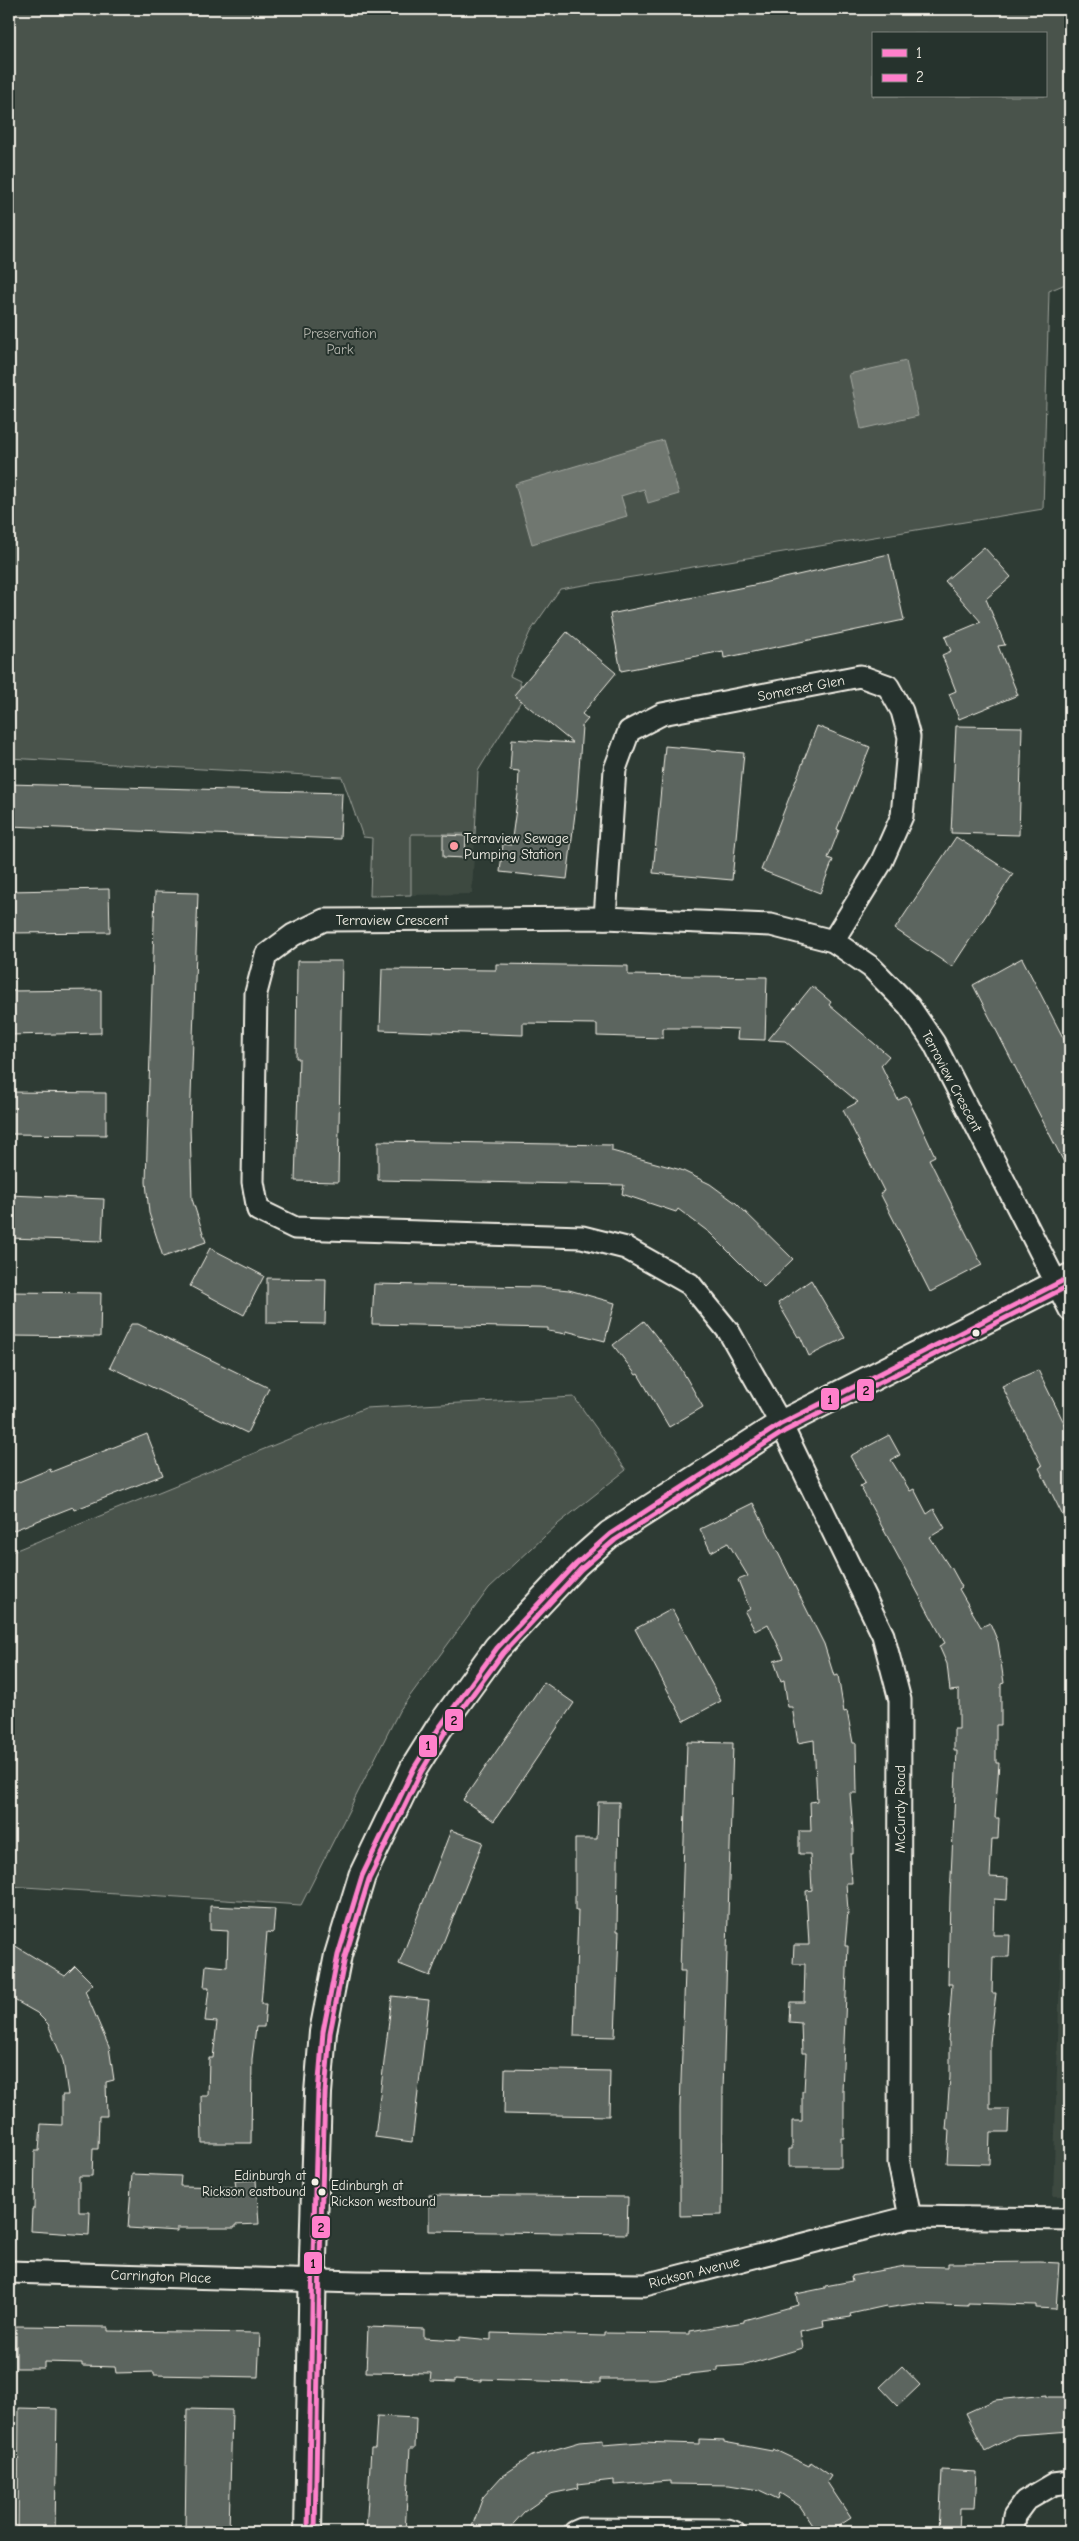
<svg xmlns="http://www.w3.org/2000/svg" width="1079" height="2541" font-family="'Comic Neue',sans-serif">
  <style>
    .built { fill: #3c4841 }
    .green { fill: #48524c; stroke: #9ea29a; fill-rule: evenodd }
    .water { fill: #6f7770; stroke: #a4a8a0 }
    .building { fill: #5c655e; stroke: #f4f1e8 }
    .lines { fill: none; stroke-linecap: round; stroke-linejoin: round }
    .minor-casing { stroke: #f4f1e8; stroke-width: 25 }
    .major-casing { stroke: #f4f1e8; stroke-width: 30 }
    .minor { stroke: #26332d; stroke-width: 21 }
    .major { stroke: #26332d; stroke-width: 26 }
    .bus-1-casing { stroke: #26332d; stroke-width: 9 }
    .bus-2-casing { stroke: #26332d; stroke-width: 9 }
    .bus-1 { stroke: #ff80cb; stroke-width: 5 }
    .bus-2 { stroke: #ff80cb; stroke-width: 5 }
    .poi-dot { fill: #ff9aa2; stroke: #26332d; stroke-width: 2 }
    .bus-dot { fill: #f4f1e8; stroke: #26332d; stroke-width: 2 }
    .labels { text-anchor: middle; stroke-width: 4; stroke-linejoin: round; paint-order: stroke }
    .bus-label { font-size: 13px; fill: #f4f1e8; stroke: #26332d; text-anchor: end }
    .park-label { font-size: 14px; fill: #b8b9b1; stroke: #26332d }
    .street-label { font-size: 14px; fill: #f4f1e8; stroke: #26332d }
    .poi-label { font-size: 14px; fill: #f4f1e8; stroke: #26332d; text-anchor: start }
    .line-badge { stroke: #26332d; stroke-width: 2 }
    .pale-badge-label { font-size: 14px; text-anchor: middle; font-weight: bold; fill: #111 }
  </style>
  <rect width="100%" height="100%" fill="#2e3b34"/>
  <filter id="ink" filterUnits="userSpaceOnUse"><feTurbulence type="fractalNoise" baseFrequency=".02" numOctaves="2"/><feDisplacementMap in="SourceGraphic" scale="10" xChannelSelector="R" yChannelSelector="G"/><feConvolveMatrix kernelMatrix="1 2 1 2 8 2 1 2 1" color-interpolation-filters="sRGB"/></filter>
  <g filter="url(#ink)">
    <!-- built -->
    <g class="built">
      <path d="M 411,834 L 475,834 L 472,894 L 411,895 Z"/>
      <path d="M 1070,1657 L 1070,2196 L 1053,2196 Z"/>
    </g>
    <!-- green -->
    <g class="green">
      <path d="M 9,9 L 1070,9 L 1070,282 L 1049,291 L 1043,509 L 560,589 L 530,632 L 510,676 L 520,681 L 521,701 L 478,771 L 475,834 L 411,834 L 411,895 L 370,896 L 372,838 L 363,837 L 342,777 L 9,758 ZM 873,34 L 1045,34 L 1045,96 L 873,96 Z"/>
      <path d="M 574,1397 L 626,1470 L 558,1524 L 489,1588 L 399,1711 L 301,1905 L 9,1886 L 9,1553 L 365,1408 Z"/>
    </g>
    <!-- water -->
    <g class="water">
      <path d="M 906,361 L 918,416 L 861,429 L 849,374 Z"/>
      <path d="M 663,440 L 679,494 L 648,503 L 644,489 L 621,496 L 627,516 L 532,544 L 515,484 Z"/>
    </g>
    <!-- building -->
    <g class="building">
      <path d="M 984,547 L 1011,577 L 986,599 L 1005,645 L 998,646 L 1018,695 L 959,719 L 949,694 L 956,691 L 942,655 L 951,651 L 945,637 L 981,622 L 945,581 Z"/>
      <path d="M 889,554 L 904,620 L 724,658 L 723,651 L 621,671 L 610,614 L 754,585 Z"/>
      <path d="M 567,632 L 616,673 L 582,714 L 588,719 L 582,726 L 577,797 L 567,879 L 500,872 L 503,844 L 511,845 L 518,794 L 519,771 L 510,770 L 512,739 L 573,743 L 514,695 Z"/>
      <path d="M 817,726 L 870,747 L 837,829 L 839,830 L 828,858 L 833,860 L 820,893 L 761,870 Z"/>
      <path d="M 956,726 L 1022,727 L 1019,835 L 951,833 Z"/>
      <path d="M 665,746 L 744,753 L 732,880 L 653,873 Z"/>
      <path d="M 9,784 L 342,793 L 340,839 L 9,826 Z"/>
      <path d="M 443,835 L 466,836 L 465,858 L 443,857 Z"/>
      <path d="M 956,837 L 1013,874 L 952,967 L 895,929 Z"/>
      <path d="M 109,889 L 110,932 L 9,933 L 9,891 Z"/>
      <path d="M 155,892 L 198,893 L 190,1126 L 192,1199 L 206,1242 L 163,1257 L 149,1213 L 146,1182 Z"/>
      <path d="M 1022,958 L 1070,1051 L 1070,1174 L 973,985 Z"/>
      <path d="M 297,961 L 342,961 L 338,1182 L 295,1181 L 299,1058 L 296,1058 Z"/>
      <path d="M 496,964 L 628,966 L 628,975 L 767,977 L 765,1040 L 737,1039 L 738,1029 L 712,1028 L 663,1028 L 663,1038 L 597,1036 L 597,1024 L 523,1023 L 523,1035 L 380,1030 L 382,969 L 496,970 Z"/>
      <path d="M 812,986 L 831,1002 L 829,1005 L 889,1056 L 881,1065 L 898,1100 L 907,1096 L 935,1156 L 929,1159 L 982,1265 L 930,1292 L 880,1193 L 884,1191 L 843,1110 L 858,1102 L 785,1041 L 768,1040 Z"/>
      <path d="M 101,990 L 101,1033 L 9,1035 L 9,991 Z"/>
      <path d="M 9,1092 L 106,1093 L 106,1135 L 9,1134 Z"/>
      <path d="M 378,1141 L 612,1145 L 612,1151 L 681,1170 L 710,1184 L 736,1203 L 793,1259 L 764,1287 L 710,1233 L 678,1209 L 676,1212 L 622,1194 L 624,1185 L 378,1180 Z"/>
      <path d="M 9,1195 L 104,1199 L 102,1241 L 9,1238 Z"/>
      <path d="M 210,1248 L 264,1276 L 244,1315 L 190,1286 Z"/>
      <path d="M 267,1278 L 326,1279 L 325,1324 L 267,1323 Z"/>
      <path d="M 811,1280 L 845,1338 L 809,1356 L 800,1336 L 798,1337 L 778,1303 Z"/>
      <path d="M 374,1284 L 538,1287 L 569,1290 L 615,1303 L 605,1341 L 566,1331 L 566,1334 L 548,1331 L 548,1328 L 372,1324 Z"/>
      <path d="M 9,1292 L 101,1293 L 100,1337 L 9,1336 Z"/>
      <path d="M 644,1321 L 679,1365 L 703,1407 L 669,1427 L 638,1374 L 636,1375 L 613,1345 Z"/>
      <path d="M 131,1324 L 138,1324 L 269,1388 L 247,1433 L 110,1367 Z"/>
      <path d="M 1038,1370 L 1070,1435 L 1070,1530 L 1039,1468 L 1042,1466 L 1002,1386 Z"/>
      <path d="M 147,1434 L 163,1475 L 74,1510 L 73,1507 L 9,1532 L 9,1486 L 50,1469 L 51,1472 Z"/>
      <path d="M 889,1435 L 900,1455 L 891,1460 L 910,1491 L 914,1489 L 927,1514 L 934,1509 L 945,1528 L 930,1537 L 950,1568 L 951,1567 L 962,1587 L 959,1589 L 981,1627 L 990,1623 L 998,1642 L 1004,1683 L 1001,1684 L 1001,1725 L 996,1725 L 996,1763 L 999,1763 L 995,1818 L 999,1818 L 998,1839 L 992,1839 L 990,1877 L 1008,1878 L 1007,1900 L 994,1899 L 993,1935 L 1010,1935 L 1009,1957 L 993,1957 L 992,1993 L 996,1993 L 990,2042 L 990,2109 L 1009,2109 L 1008,2132 L 990,2132 L 989,2164 L 947,2163 L 949,2130 L 946,2130 L 950,2077 L 950,2042 L 948,2041 L 952,1984 L 948,1984 L 950,1897 L 957,1751 L 954,1751 L 954,1729 L 959,1729 L 959,1690 L 950,1691 L 947,1664 L 939,1646 L 945,1643 L 860,1486 L 865,1483 L 850,1456 Z"/>
      <path d="M 753,1503 L 824,1644 L 834,1676 L 838,1675 L 844,1712 L 847,1711 L 853,1743 L 856,1743 L 857,1793 L 850,1793 L 853,1831 L 853,1854 L 850,1854 L 852,1883 L 846,1883 L 848,1911 L 845,1946 L 848,1946 L 842,2091 L 844,2091 L 844,2138 L 841,2138 L 841,2167 L 789,2167 L 789,2149 L 792,2149 L 792,2121 L 802,2121 L 802,2091 L 804,2091 L 806,2053 L 802,2053 L 801,2023 L 789,2022 L 790,2002 L 804,2002 L 805,1964 L 793,1964 L 794,1945 L 809,1945 L 806,1891 L 812,1890 L 810,1854 L 799,1854 L 799,1831 L 811,1831 L 810,1802 L 817,1801 L 814,1740 L 798,1743 L 792,1707 L 788,1707 L 784,1680 L 781,1681 L 774,1661 L 784,1658 L 768,1624 L 755,1631 L 745,1612 L 750,1609 L 738,1580 L 748,1576 L 728,1543 L 711,1552 L 700,1529 Z"/>
      <path d="M 672,1609 L 721,1701 L 684,1721 L 635,1629 Z"/>
      <path d="M 544,1682 L 574,1703 L 494,1821 L 463,1800 Z"/>
      <path d="M 687,1742 L 733,1743 L 723,2091 L 722,2215 L 680,2216 L 680,2108 L 685,1971 L 680,1971 Z"/>
      <path d="M 598,1802 L 619,1802 L 617,1931 L 619,1931 L 615,2037 L 574,2036 L 578,1910 L 575,1910 L 575,1839 L 597,1839 Z"/>
      <path d="M 451,1830 L 483,1842 L 430,1976 L 399,1964 Z"/>
      <path d="M 210,1906 L 275,1909 L 273,1933 L 267,1932 L 261,2004 L 266,2004 L 264,2027 L 256,2027 L 252,2059 L 251,2143 L 202,2143 L 201,2096 L 208,2096 L 209,2058 L 213,2058 L 217,2022 L 205,2021 L 209,1988 L 204,1988 L 206,1965 L 227,1967 L 228,1931 L 210,1930 Z"/>
      <path d="M 9,1942 L 65,1976 L 75,1966 L 93,1984 L 85,1991 L 109,2047 L 114,2080 L 106,2082 L 107,2116 L 99,2116 L 98,2149 L 93,2149 L 92,2176 L 79,2176 L 79,2212 L 90,2212 L 89,2235 L 31,2231 L 32,2209 L 34,2209 L 35,2151 L 39,2151 L 41,2124 L 62,2125 L 62,2095 L 68,2095 L 63,2061 L 48,2024 L 37,2013 L 9,1997 Z"/>
      <path d="M 392,1996 L 429,2000 L 412,2142 L 375,2137 Z"/>
      <path d="M 505,2069 L 610,2071 L 609,2116 L 504,2114 Z"/>
      <path d="M 132,2174 L 181,2176 L 180,2186 L 236,2187 L 235,2181 L 256,2180 L 259,2224 L 235,2225 L 235,2228 L 177,2228 L 177,2231 L 128,2228 Z"/>
      <path d="M 429,2195 L 628,2197 L 627,2234 L 429,2231 Z"/>
      <path d="M 1039,2262 L 1059,2263 L 1056,2309 L 1036,2308 L 1036,2305 L 968,2303 L 968,2306 L 913,2304 L 887,2308 L 886,2306 L 850,2314 L 851,2317 L 823,2321 L 824,2326 L 800,2331 L 803,2348 L 746,2365 L 718,2367 L 718,2371 L 689,2374 L 689,2375 L 655,2379 L 600,2379 L 600,2383 L 481,2379 L 481,2381 L 455,2379 L 455,2382 L 430,2381 L 431,2373 L 366,2372 L 368,2327 L 424,2329 L 424,2338 L 460,2340 L 460,2337 L 491,2340 L 491,2333 L 604,2336 L 604,2333 L 690,2334 L 690,2331 L 744,2322 L 744,2320 L 798,2305 L 796,2294 L 825,2288 L 825,2286 L 852,2281 L 851,2276 L 872,2272 L 905,2266 L 948,2267 L 948,2263 Z"/>
      <path d="M 16,2326 L 108,2327 L 108,2331 L 260,2333 L 258,2377 L 154,2375 L 154,2372 L 116,2373 L 115,2367 L 82,2366 L 82,2363 L 44,2362 L 44,2368 L 16,2368 Z"/>
      <path d="M 902,2366 L 920,2385 L 898,2406 L 880,2387 Z"/>
      <path d="M 1047,2395 L 1047,2397 L 1070,2397 L 1070,2431 L 1016,2435 L 985,2451 L 966,2413 L 995,2400 Z"/>
      <path d="M 19,2408 L 57,2409 L 55,2532 L 18,2532 Z"/>
      <path d="M 187,2409 L 232,2410 L 229,2532 L 185,2531 Z"/>
      <path d="M 377,2416 L 416,2418 L 415,2448 L 410,2448 L 405,2532 L 366,2532 L 371,2448 L 375,2448 Z"/>
      <path d="M 700,2439 L 724,2440 L 724,2442 L 772,2451 L 773,2449 L 809,2466 L 811,2462 L 831,2476 L 827,2482 L 851,2518 L 829,2532 L 817,2532 L 800,2506 L 780,2493 L 778,2499 L 759,2490 L 729,2485 L 670,2484 L 670,2481 L 614,2485 L 614,2480 L 578,2484 L 579,2488 L 550,2494 L 524,2512 L 506,2532 L 470,2532 L 483,2497 L 502,2476 L 532,2456 L 580,2442 L 603,2440 L 603,2445 L 641,2442 L 700,2444 Z"/>
      <path d="M 942,2470 L 977,2472 L 975,2508 L 960,2508 L 959,2532 L 939,2532 Z"/>
    </g>
    <g class="lines">
      <defs>
        <g id="minor">
          <path d="M 605,918 L 615,769 L 629,731 L 662,714 L 860,676 L 888,686 L 902,711 L 909,737 L 902,816 L 881,863 L 833,941"/>
          <path d="M 910,2217 L 899,2163 L 900,1700 L 883,1635 L 781,1424 L 729,1332 L 690,1284 L 626,1248 L 582,1237 L 295,1228 L 258,1210 L 253,1182 L 256,993 L 266,955 L 293,935 L 324,920 L 605,918 L 771,925 L 833,941 L 871,967 L 909,1006 L 934,1043 L 1070,1310"/>
          <path d="M 9,2272 L 357,2282 L 645,2285 L 910,2217 L 1070,2219"/>
          <path d="M 575,2532 L 582,2529 L 728,2530 L 734,2532"/>
          <path d="M 1012,2532 L 1014,2516 L 1025,2501 L 1054,2484 L 1070,2482"/>
        </g>
        <path id="major" d="M 308,2532 L 313,2257 L 318,2093 L 323,2032 L 338,1955 L 362,1876 L 414,1768 L 439,1728 L 497,1648 L 576,1564 L 610,1534 L 781,1424 L 1070,1277"/>
      </defs>
      <!-- minor casing -->
      <use href="#minor" class="minor-casing"/>
      <!-- major casing -->
      <use href="#major" class="major-casing"/>
      <!-- minor -->
      <use href="#minor" class="minor"/>
      <!-- major -->
      <use href="#major" class="major"/>
      <defs>
        <path id="bus-1" d="M 308,2532 L 313,2257 L 318,2093 L 323,2032 L 338,1955 L 362,1876 L 414,1768 L 439,1728 L 497,1648 L 576,1564 L 610,1534 L 781,1424 L 1070,1277"/>
        <path id="bus-2" d="M 315,2532 L 320,2257 L 325,2093 L 330,2033 L 345,1957 L 369,1879 L 421,1772 L 445,1732 L 503,1653 L 581,1569 L 615,1540 L 785,1431 L 1070,1285"/>
      </defs>
      <!-- bus-1 casing -->
      <use href="#bus-1" class="bus-1-casing"/>
      <!-- bus-2 casing -->
      <use href="#bus-2" class="bus-2-casing"/>
      <!-- bus-1 -->
      <use href="#bus-1" class="bus-1"/>
      <!-- bus-2 -->
      <use href="#bus-2" class="bus-2"/>
    </g>
  </g>
  <!-- markers -->
  <circle class="poi-dot" cx="454" cy="846" r="5"/>
  <g class="bus-dot">
    <circle cx="976" cy="1333" r="4.5"/>
    <circle cx="315" cy="2182" r="4.5"/>
    <circle cx="322" cy="2192" r="4.5"/>
  </g>
  <g class="labels">
    <!-- bus labels -->
    <g class="bus-label">
      <text x="306" y="2180">Edinburgh at<tspan x="306" dy="16">Rickson eastbound</tspan></text>
      <text x="331" y="2190" text-anchor="start">Edinburgh at<tspan x="331" dy="16">Rickson westbound</tspan></text>
    </g>
    <!-- park labels -->
    <g class="park-label">
      <text x="340" y="338">Preservation<tspan x="340" dy="16">Park</tspan></text>
    </g>
    <!-- street labels -->
    <g class="street-label">
      <text transform="translate(801 688) rotate(-11)" y="5">Somerset Glen</text>
      <text x="392" y="925">Terraview Crescent</text>
      <text transform="translate(952 1081) rotate(62)" y="5">Terraview Crescent</text>
      <text transform="translate(900 1809) rotate(-90)" y="5">McCurdy Road</text>
      <text transform="translate(694 2272) rotate(-14)" y="5">Rickson Avenue</text>
      <text transform="translate(161 2276) rotate(2)" y="5">Carrington Place</text>
    </g>
    <!-- poi labels -->
    <g class="poi-label">
      <text x="464" y="843">Terraview Sewage<tspan x="464" dy="16">Pumping Station</tspan></text>
    </g>
  </g>
  <g class="line-badge">
    <rect x="856" y="1378" width="19" height="24" rx="5" fill="#ff80cb"/>
    <rect x="820" y="1387" width="20" height="24" rx="5" fill="#ff80cb"/>
    <rect x="444" y="1708" width="20" height="24" rx="5" fill="#ff80cb"/>
    <rect x="418" y="1734" width="20" height="24" rx="5" fill="#ff80cb"/>
    <rect x="311" y="2215" width="20" height="24" rx="5" fill="#ff80cb"/>
    <rect x="303" y="2251" width="20" height="24" rx="5" fill="#ff80cb"/>
  </g>
  <g class="pale-badge-label">
    <text x="866" y="1395">2</text>
    <text x="830" y="1404">1</text>
    <text x="454" y="1725">2</text>
    <text x="428" y="1750">1</text>
    <text x="321" y="2232">2</text>
    <text x="313" y="2268">1</text>
  </g>
  <!-- margin -->
  <rect width="1079" height="2541" fill="none" stroke="#26332d" stroke-width="30"/>
  <rect x="15" y="15" width="1049" height="2511" fill="none" stroke="#f4f1e8" stroke-width="2" filter="url(#ink)"/>
  <!-- legend -->
  <rect x="872" y="32" width="175" height="65" fill="#26332d" stroke="#787f78"/>
  <rect x="882" y="49" width="25" height="8" fill="#ff80cb" stroke="#787f78"/>
  <text x="916" y="58" font-size="15" fill="#f4f1e8">1</text>
  <rect x="882" y="74" width="25" height="8" fill="#ff80cb" stroke="#787f78"/>
  <text x="916" y="82" font-size="15" fill="#f4f1e8">2</text>
</svg>
